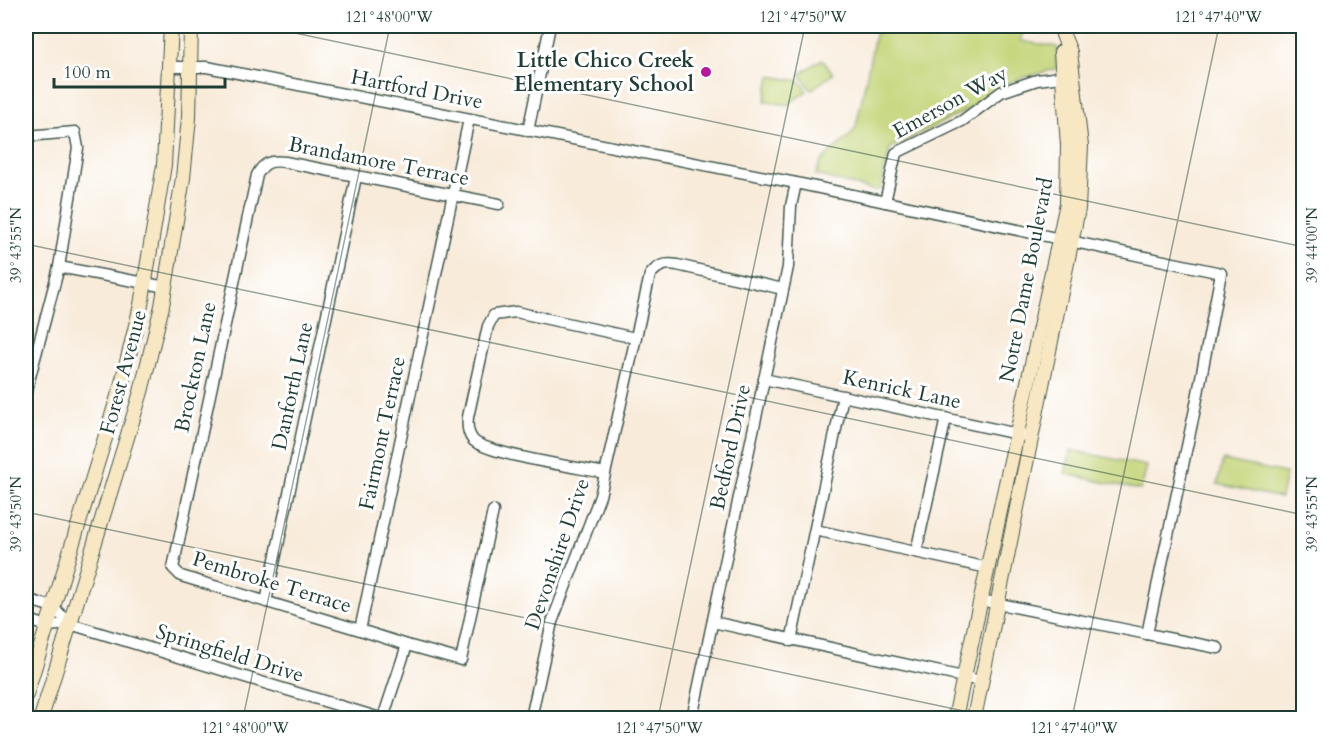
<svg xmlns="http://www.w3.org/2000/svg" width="1329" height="744" font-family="Cardo,serif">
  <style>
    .green { fill: #c3d477; stroke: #718856; stroke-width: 1.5 }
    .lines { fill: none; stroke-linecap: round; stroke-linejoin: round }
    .street-casing { stroke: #40574d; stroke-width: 13 }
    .secondary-casing { stroke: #40574d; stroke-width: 16 }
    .street { stroke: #fff; stroke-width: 10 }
    .secondary { stroke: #f7e8c3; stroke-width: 14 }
    .ticks { fill: none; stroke: #1f3d34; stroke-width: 1.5; stroke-opacity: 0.45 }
    .poi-dot { fill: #b5179e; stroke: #fff; stroke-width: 2 }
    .labels { text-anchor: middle; stroke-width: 6; stroke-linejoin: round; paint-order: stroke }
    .poi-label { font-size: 21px; font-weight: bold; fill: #1f3d34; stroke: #fff; text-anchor: end }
    .street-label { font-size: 21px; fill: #1f3d34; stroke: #fff }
    .neatline { fill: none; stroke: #1f3d34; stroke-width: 2 }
    .ticks-label { font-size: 15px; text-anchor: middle; fill: #1f3d34 }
  </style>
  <rect width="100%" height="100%" fill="#fff"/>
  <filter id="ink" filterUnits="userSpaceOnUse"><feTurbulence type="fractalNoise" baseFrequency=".0167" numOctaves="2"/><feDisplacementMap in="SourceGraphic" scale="12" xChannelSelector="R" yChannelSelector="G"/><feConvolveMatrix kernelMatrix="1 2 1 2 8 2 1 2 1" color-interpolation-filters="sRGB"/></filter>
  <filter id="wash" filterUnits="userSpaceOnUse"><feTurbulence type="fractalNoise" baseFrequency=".008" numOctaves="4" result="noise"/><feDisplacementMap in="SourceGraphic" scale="24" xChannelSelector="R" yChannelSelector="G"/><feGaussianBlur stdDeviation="1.35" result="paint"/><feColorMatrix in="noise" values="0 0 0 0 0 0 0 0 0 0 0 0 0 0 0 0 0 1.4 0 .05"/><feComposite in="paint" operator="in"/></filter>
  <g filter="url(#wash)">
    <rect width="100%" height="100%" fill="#f8ebda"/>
    <!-- green -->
    <g class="green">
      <path d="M 877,26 L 1023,26 L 1021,41 L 1057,47 L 1056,69 L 1018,79 L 999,88 L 969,109 L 890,148 L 881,189 L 875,191 L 816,175 C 820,151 845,147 856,127 Z"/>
      <path d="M 822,59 L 833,74 L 811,90 L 800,74 Z"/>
      <path d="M 770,76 L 800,81 L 807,91 L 787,105 L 765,101 Z"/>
      <path d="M 1071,450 L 1147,466 L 1141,490 L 1065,474 Z"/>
      <path d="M 1223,460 L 1286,473 L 1281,498 L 1217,484 Z"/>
    </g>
  </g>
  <g filter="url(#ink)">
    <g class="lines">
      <defs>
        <g id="street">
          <path d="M 170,67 L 207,67 L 796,183 L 1221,273 L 1195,409 L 1147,634 L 980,600"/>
          <path d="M 528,131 L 550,26"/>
          <path d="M 26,136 L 75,132 L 78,148 L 59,267 L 26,392"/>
          <path d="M 885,202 L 896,153 L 962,121 L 1001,92 L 1037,80 L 1069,76"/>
          <path d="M 59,267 L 166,287"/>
          <path d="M 764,379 L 1031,437"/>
          <path d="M 605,473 C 581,468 485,454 473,440 C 467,433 467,425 468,417 L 488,326 L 494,315 L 516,312 L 635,338"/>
          <path d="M 815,530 L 988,568"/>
          <path d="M 916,552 L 946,418"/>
          <path d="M 26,599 L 53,607 L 70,624"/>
          <path d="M 266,602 L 356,177"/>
          <path d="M 26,619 L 47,626 L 70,624 L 380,718"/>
          <path d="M 713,622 L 981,681"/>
          <path d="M 360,630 L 181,576 L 173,568 L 257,175 C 264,162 271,160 285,162 L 499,204"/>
          <path d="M 1147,634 L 1218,648"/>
          <path d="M 791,641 L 843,396"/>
          <path d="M 407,645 L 461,660 L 493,511"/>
          <path d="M 383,718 L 407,645 L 360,630 L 469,119"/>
          <path d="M 531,718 L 552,622 L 600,496 L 650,275 C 658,265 665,263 677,265 L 783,289"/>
          <path d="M 692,718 L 788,267 L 791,206 L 796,183"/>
        </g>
        <g id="secondary">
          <path d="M 26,695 L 122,383 L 141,305 L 164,165 L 171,26"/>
          <path d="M 41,718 L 141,392 L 162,306 L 183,178 L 189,118 L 191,26"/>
          <path d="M 955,718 L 1067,203 L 1068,145 L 1061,52"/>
          <path d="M 974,718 L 1078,209 L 1081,146 L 1070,52 L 1063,35"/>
        </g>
      </defs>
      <!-- street casing -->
      <use href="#street" class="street-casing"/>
      <!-- secondary casing -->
      <use href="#secondary" class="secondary-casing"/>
      <!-- street -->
      <use href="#street" class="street"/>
      <!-- secondary -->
      <use href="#secondary" class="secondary"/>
    </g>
  </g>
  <!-- ticks -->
  <path class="ticks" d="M 262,26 L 1304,247M 26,244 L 1304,515M 26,512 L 997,718M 243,718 L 390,26M 658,718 L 805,26M 1072,718 L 1219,26"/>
  <!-- markers -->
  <circle class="poi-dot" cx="706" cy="72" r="6"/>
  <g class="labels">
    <!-- poi labels -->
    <g class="poi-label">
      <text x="694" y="67">Little Chico Creek<tspan x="694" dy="24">Elementary School</tspan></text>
    </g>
    <!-- street labels -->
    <g class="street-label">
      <text transform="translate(417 89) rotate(11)" y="7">Hartford Drive</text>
      <text transform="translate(950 102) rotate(-29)" y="7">Emerson Way</text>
      <text transform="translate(379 161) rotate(11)" y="7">Brandamore Terrace</text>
      <text transform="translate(1026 280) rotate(-79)" y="7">Notre Dame Boulevard</text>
      <text transform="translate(195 367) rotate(-78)" y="7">Brockton Lane</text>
      <text transform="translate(123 372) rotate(-75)" y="7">Forest Avenue</text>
      <text transform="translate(292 386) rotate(-78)" y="7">Danforth Lane</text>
      <text transform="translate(902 389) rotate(12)" y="7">Kenrick Lane</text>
      <text transform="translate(382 433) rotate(-78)" y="7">Fairmont Terrace</text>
      <text transform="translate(730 447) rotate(-78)" y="7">Bedford Drive</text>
      <text transform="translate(557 554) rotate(-71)" y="7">Devonshire Drive</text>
      <text transform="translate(272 582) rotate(17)" y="7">Pembroke Terrace</text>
      <text transform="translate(230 653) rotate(17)" y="7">Springfield Drive</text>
    </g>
  </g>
  <!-- margin -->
  <rect width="1329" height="744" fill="none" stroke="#fff" stroke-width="66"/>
  <!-- scale -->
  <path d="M54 78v9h171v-9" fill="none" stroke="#1f3d34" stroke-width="3"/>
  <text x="63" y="78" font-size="18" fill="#1f3d34" stroke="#ffffff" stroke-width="4.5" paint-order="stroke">100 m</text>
  <rect x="33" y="33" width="1263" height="678" class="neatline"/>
  <g class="ticks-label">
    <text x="389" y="22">121°48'00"W</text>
    <text x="803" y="22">121°47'50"W</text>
    <text x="1218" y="22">121°47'40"W</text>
    <text transform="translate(16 245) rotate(-90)" y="5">39°43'55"N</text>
    <text transform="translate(1312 245) rotate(-90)" y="5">39°44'00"N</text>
    <text transform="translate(16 514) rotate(-90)" y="5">39°43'50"N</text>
    <text transform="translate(1312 514) rotate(-90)" y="5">39°43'55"N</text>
    <text x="245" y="733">121°48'00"W</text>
    <text x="659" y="733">121°47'50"W</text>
    <text x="1074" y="733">121°47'40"W</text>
  </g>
</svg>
